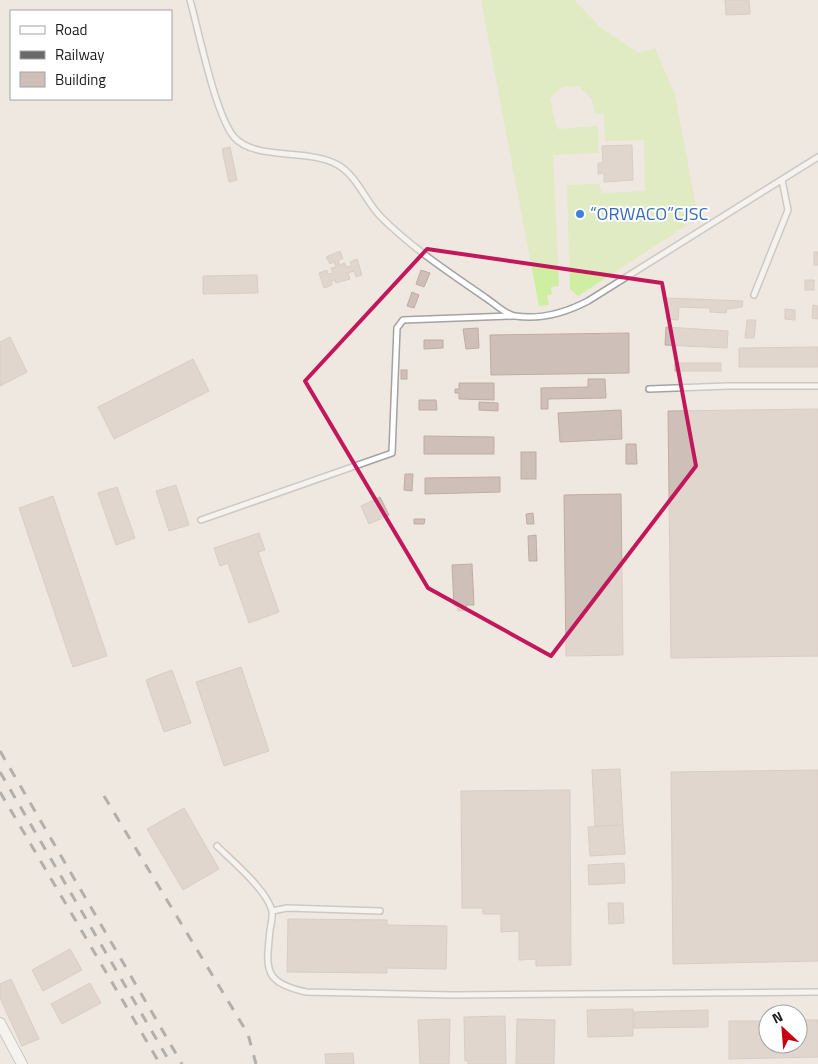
<svg xmlns="http://www.w3.org/2000/svg" width="818" height="1064" font-family="'Titillium Web',sans-serif">
  <style>
    .grass { fill: #ceeea1 }
    .building { fill: #cec0b9; stroke: #c1aca1 }
    .lines { fill: none; stroke-linecap: round; stroke-linejoin: round }
    .lane-casing { stroke: #a3a3a3; stroke-width: 8 }
    .street-casing { stroke: #a3a3a3; stroke-width: 12 }
    .lane { stroke: #fff; stroke-width: 5 }
    .street { stroke: #fff; stroke-width: 10 }
    .rail { stroke: #6a6a6a; stroke-width: 3; stroke-dasharray: 10 10; stroke-linecap: butt }
    .marked { fill: none; stroke: #c2185b; stroke-width: 4; stroke-linejoin: round }
    .shop-dot { fill: #3f7fe0; stroke: #fff; stroke-width: 2 }
    .labels { text-anchor: middle; stroke-width: 4; stroke-linejoin: round; paint-order: stroke }
    .shop-label { font-size: 18px; fill: #366cbe; stroke: #fff; text-anchor: start }
  </style>
  <rect width="100%" height="100%" fill="#eee8e0"/>
  <!-- grass -->
  <path class="grass" d="M 481,0 L 574,0 L 600,27 L 638,53 L 655,48 L 675,95 L 698,218 L 578,296 L 570,289 L 567,185 L 599,184 L 602,193 L 645,191 L 644,140 L 605,141 L 604,114 L 595,114 L 592,99 L 580,87 C 565,86 559,86 550,99 L 557,129 L 598,126 L 599,153 L 553,155 L 559,286 L 551,287 L 552,294 L 547,295 L 549,305 L 539,306 Z"/>
  <!-- building -->
  <g class="building">
    <path d="M 725,0 L 749,0 L 750,14 L 726,15 Z"/>
    <path d="M 632,145 L 633,180 L 604,182 L 604,173 L 598,174 L 598,163 L 603,163 L 602,146 Z"/>
    <path d="M 230,147 L 237,180 L 229,182 L 222,149 Z"/>
    <path d="M 340,251 L 343,258 L 338,261 L 340,265 L 345,263 L 346,267 L 352,266 L 350,262 L 357,259 L 362,275 L 356,277 L 354,271 L 348,273 L 350,279 L 336,283 L 335,280 L 331,282 L 332,285 L 324,288 L 319,273 L 327,270 L 328,274 L 333,273 L 331,268 L 336,267 L 334,262 L 330,264 L 326,257 Z"/>
    <rect x="814" y="252" width="4" height="13"/>
    <path d="M 421,270 L 430,273 L 424,287 L 416,284 Z"/>
    <path d="M 257,275 L 258,293 L 203,294 L 203,276 Z"/>
    <rect x="805" y="280" width="9" height="10"/>
    <path d="M 412,292 L 419,295 L 414,308 L 407,306 Z"/>
    <path d="M 667,298 L 743,301 L 742,307 L 727,309 L 726,313 L 710,312 L 710,308 L 679,307 L 678,320 L 667,319 Z"/>
    <path d="M 813,305 L 818,306 L 818,319 L 812,318 Z"/>
    <path d="M 785,309 L 795,310 L 795,320 L 785,319 Z"/>
    <path d="M 747,320 L 756,320 L 754,338 L 745,338 Z"/>
    <path d="M 666,327 L 728,331 L 727,348 L 665,345 Z"/>
    <path d="M 478,328 L 479,348 L 466,349 L 463,329 Z"/>
    <path d="M 629,333 L 629,373 L 491,375 L 490,335 Z"/>
    <path d="M 10,337 L 27,372 L 0,386 L 0,342 Z"/>
    <path d="M 424,340 L 443,340 L 443,348 L 424,349 Z"/>
    <path d="M 818,347 L 818,367 L 739,367 L 739,348 Z"/>
    <path d="M 193,359 L 209,391 L 114,439 L 98,407 Z"/>
    <rect x="675" y="363" width="46" height="8"/>
    <rect x="401" y="370" width="6" height="9"/>
    <path d="M 588,379 L 605,379 L 606,398 L 548,399 L 548,409 L 541,409 L 541,388 L 588,387 Z"/>
    <path d="M 459,383 L 494,383 L 494,400 L 459,399 L 459,393 L 455,393 L 455,389 L 459,389 Z"/>
    <path d="M 419,400 L 436,400 L 437,410 L 419,410 Z"/>
    <path d="M 479,402 L 498,403 L 498,411 L 479,410 Z"/>
    <path d="M 818,409 L 818,656 L 671,658 L 668,411 Z"/>
    <path d="M 621,410 L 622,439 L 560,442 L 558,413 Z"/>
    <path d="M 424,436 L 494,437 L 494,454 L 424,454 Z"/>
    <path d="M 626,444 L 636,444 L 637,464 L 626,464 Z"/>
    <rect x="521" y="452" width="15" height="27"/>
    <path d="M 405,474 L 413,474 L 412,491 L 404,490 Z"/>
    <path d="M 500,477 L 500,492 L 425,494 L 425,478 Z"/>
    <path d="M 176,485 L 189,525 L 169,531 L 156,491 Z"/>
    <path d="M 117,487 L 135,538 L 116,545 L 98,493 Z"/>
    <path d="M 621,494 L 623,655 L 566,656 L 564,495 Z"/>
    <path d="M 53,496 L 107,656 L 73,667 L 19,508 Z"/>
    <path d="M 380,497 L 389,515 L 369,524 L 361,506 Z"/>
    <path d="M 533,513 L 534,524 L 527,524 L 526,514 Z"/>
    <path d="M 414,519 L 425,519 L 424,524 L 414,524 Z"/>
    <path d="M 259,533 L 265,550 L 258,552 L 279,612 L 249,623 L 228,563 L 220,566 L 214,548 Z"/>
    <path d="M 536,535 L 537,561 L 529,561 L 528,536 Z"/>
    <path d="M 472,564 L 474,605 L 466,605 L 467,610 L 458,611 L 457,606 L 454,606 L 452,565 Z"/>
    <path d="M 241,667 L 269,751 L 224,766 L 196,682 Z"/>
    <path d="M 172,670 L 191,723 L 164,732 L 146,680 Z"/>
    <path d="M 620,769 L 623,825 L 595,826 L 592,770 Z"/>
    <path d="M 818,770 L 818,961 L 673,964 L 671,772 Z"/>
    <path d="M 570,790 L 571,965 L 536,966 L 536,959 L 519,960 L 519,931 L 501,932 L 501,914 L 483,914 L 483,908 L 462,908 L 461,791 Z"/>
    <path d="M 184,808 L 219,869 L 183,890 L 147,829 Z"/>
    <path d="M 623,825 L 625,854 L 590,856 L 588,827 Z"/>
    <path d="M 624,863 L 625,883 L 589,885 L 588,865 Z"/>
    <path d="M 608,903 L 623,903 L 624,923 L 609,924 Z"/>
    <path d="M 288,919 L 387,920 L 387,925 L 447,926 L 446,969 L 387,968 L 387,973 L 287,972 Z"/>
    <path d="M 70,949 L 82,970 L 43,991 L 32,970 Z"/>
    <path d="M 11,979 L 39,1039 L 22,1046 L 0,998 L 0,984 Z"/>
    <path d="M 90,983 L 101,1003 L 62,1024 L 51,1004 Z"/>
    <path d="M 633,1009 L 633,1036 L 588,1037 L 587,1010 Z"/>
    <path d="M 708,1010 L 708,1027 L 634,1028 L 634,1012 Z"/>
    <path d="M 505,1016 L 506,1064 L 468,1064 L 468,1061 L 465,1061 L 464,1017 Z"/>
    <path d="M 450,1019 L 449,1064 L 420,1064 L 418,1020 Z"/>
    <path d="M 517,1019 L 555,1020 L 554,1064 L 516,1064 Z"/>
    <path d="M 798,1020 L 818,1020 L 818,1057 L 729,1059 L 729,1021 L 768,1021 L 768,1044 L 798,1044 Z"/>
    <path d="M 353,1053 L 354,1064 L 326,1064 L 325,1054 Z"/>
  </g>
  <g class="lines">
    <defs>
      <g id="lane">
        <path d="M 190,0 C 199,32 215,114 234,137 C 255,161 309,148 338,165 C 358,177 365,201 381,217 C 413,249 450,273 486,298 C 494,303 506,315 515,316 C 541,320 565,313 588,301 L 818,157"/>
        <path d="M 754,295 L 788,210 L 782,180"/>
        <path d="M 649,389 L 728,386 L 818,386"/>
        <path d="M 201,520 L 392,453 L 397,328 L 403,320 L 513,316"/>
        <path d="M 217,846 C 232,861 267,890 272,911 C 273,916 271,924 270,930 C 266,970 263,982 306,992 L 453,995 L 818,992"/>
        <path d="M 272,911 L 287,908 L 380,911"/>
      </g>
      <path id="street" d="M 0,1023 L 22,1064"/>
    </defs>
    <!-- lane casing -->
    <use href="#lane" class="lane-casing"/>
    <!-- street casing -->
    <use href="#street" class="street-casing"/>
    <!-- lane -->
    <use href="#lane" class="lane"/>
    <!-- street -->
    <use href="#street" class="street"/>
    <!-- rail -->
    <g class="rail">
      <path d="M 0,751 L 182,1064"/>
      <path d="M 0,772 L 171,1064"/>
      <path d="M 0,792 L 160,1064"/>
      <path d="M 104,796 L 248,1034 L 256,1064"/>
    </g>
  </g>
  <!-- marked area -->
  <path d="M0 0H818V1064H0ZM 427,249 L 662,283 L 696,466 L 551,656 L 428,588 L 305,381 Z" fill="#eee8e0" fill-opacity=".55" fill-rule="evenodd"/>
  <path class="marked" d="M 427,249 L 662,283 L 696,466 L 551,656 L 428,588 L 305,381 Z"/>
  <!-- markers -->
  <circle class="shop-dot" cx="580" cy="214" r="5"/>
  <g class="labels">
    <!-- shop labels -->
    <g class="shop-label">
      <text x="590" y="220">“ORWACO”CJSC</text>
    </g>
  </g>
  <!-- legend -->
  <rect x="10" y="10" width="162" height="90" fill="#ffffff" stroke="#a4a4a4"/>
  <rect x="20" y="26" width="25" height="8" fill="#ffffff" stroke="#a4a4a4"/>
  <text x="55" y="35" font-size="15" fill="#1c1c1c">Road</text>
  <rect x="20" y="51" width="25" height="8" fill="#6a6a6a" stroke="#a4a4a4"/>
  <text x="55" y="60" font-size="15" fill="#1c1c1c">Railway</text>
  <rect x="20" y="72" width="25" height="15" fill="#cec0b9" stroke="#a4a4a4"/>
  <text x="55" y="85" font-size="15" fill="#1c1c1c">Building</text>
  <!-- north arrow -->
  <g transform="translate(783 1029) rotate(334)"><circle r="24" fill="#ffffff" stroke="#a4a4a4"/>
  <path d="M0-4L9 19L0 12L-9 19Z" fill="#c70012"/>
  <text y="-8" font-size="14" font-weight="bold" text-anchor="middle" fill="#1c1c1c">N</text>
  </g>
</svg>
